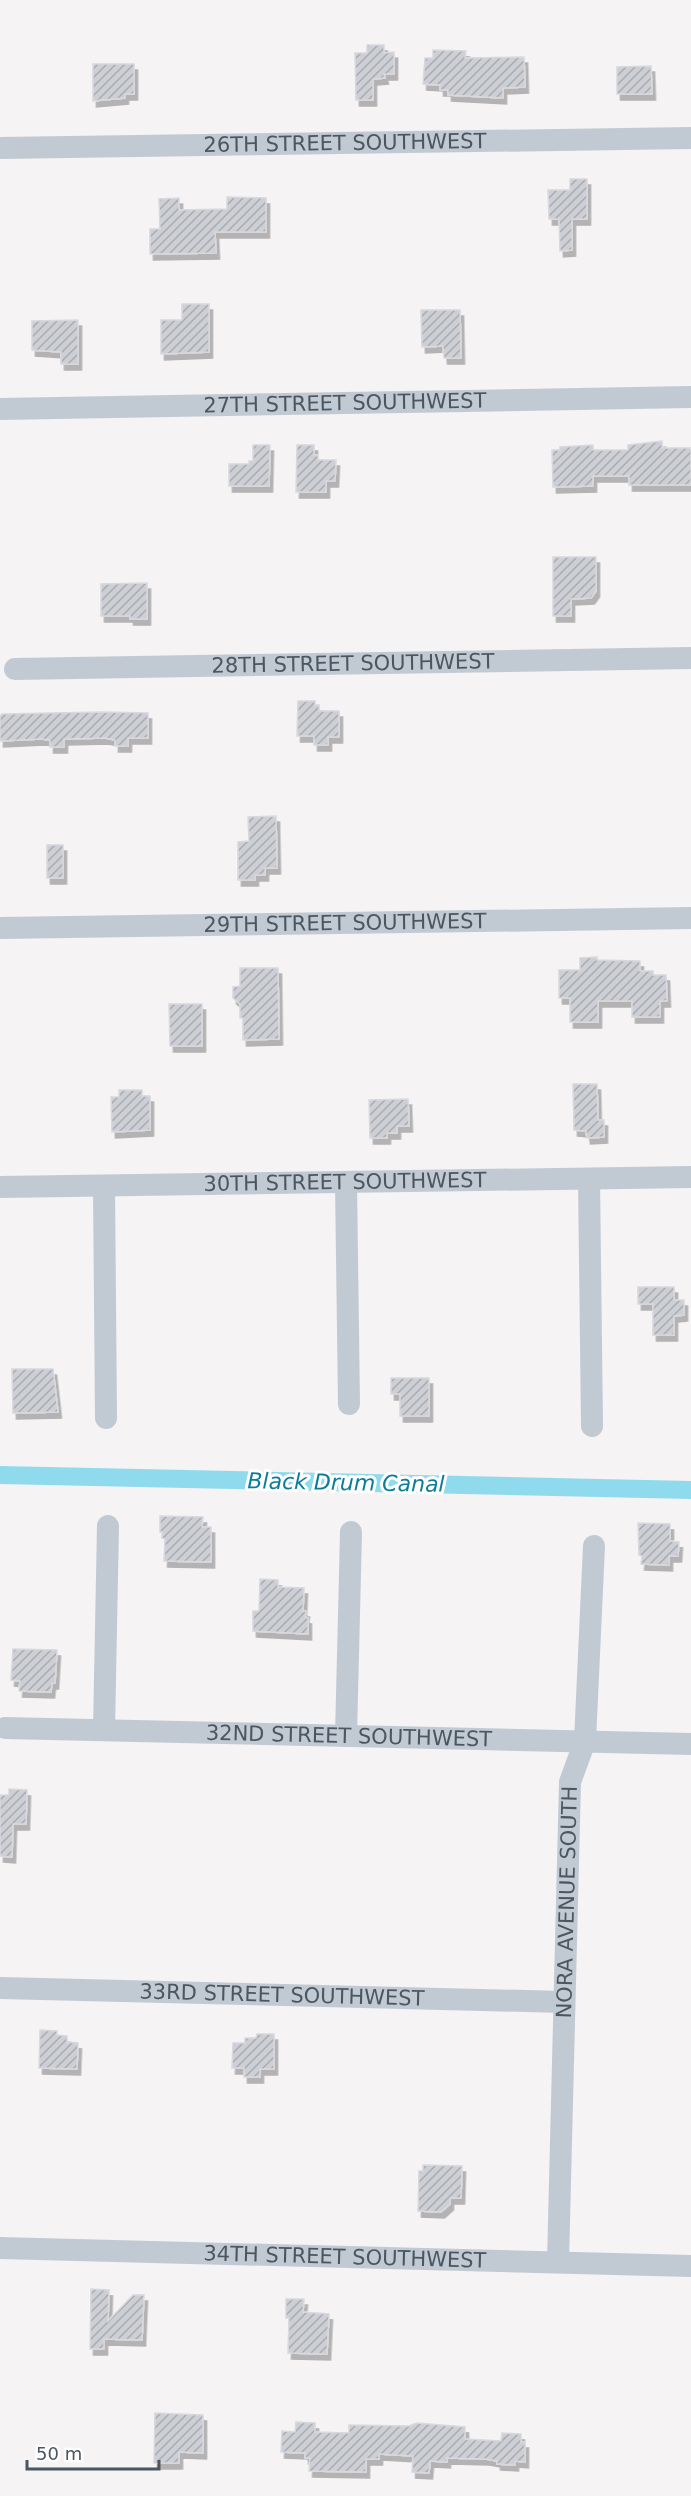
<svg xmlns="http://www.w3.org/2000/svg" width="691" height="2496" font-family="'DejaVu Sans',sans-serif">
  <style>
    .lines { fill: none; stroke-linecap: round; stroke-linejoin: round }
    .canal { stroke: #90daee; stroke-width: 18 }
    .building { fill: url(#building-hatch); stroke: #d7d9de; stroke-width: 1.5; filter: url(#shadow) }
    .minor { stroke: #c1cad2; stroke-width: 22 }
    .labels { text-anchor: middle; stroke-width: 6; stroke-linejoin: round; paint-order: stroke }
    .street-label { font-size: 21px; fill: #4a5661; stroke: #fff }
    .water-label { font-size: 22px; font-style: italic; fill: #0c7c9b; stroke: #fff }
  </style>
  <defs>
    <pattern id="building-hatch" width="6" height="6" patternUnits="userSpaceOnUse" patternTransform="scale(1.5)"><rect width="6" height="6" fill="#cdcfd5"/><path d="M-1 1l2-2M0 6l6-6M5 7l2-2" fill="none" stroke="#a8abb0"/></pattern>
    <filter id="shadow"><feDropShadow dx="3.5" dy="6" stdDeviation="0" flood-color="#0004"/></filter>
  </defs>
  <rect width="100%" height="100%" fill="#f5f3f3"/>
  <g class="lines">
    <!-- canal -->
    <path class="canal" d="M 0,1475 L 691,1490"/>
  </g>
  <!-- building -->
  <g class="building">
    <path d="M 367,45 L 384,45 L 384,53 L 394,52 L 394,74 L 384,74 L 385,78 L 373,79 L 373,100 L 356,100 L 355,53 L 367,53 Z"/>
    <path d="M 433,50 L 466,51 L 465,58 L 524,57 L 525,87 L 503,88 L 503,98 L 448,95 L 448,90 L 440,90 L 440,85 L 423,84 L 425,58 L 433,58 Z"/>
    <path d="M 93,64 L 134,64 L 134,94 L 125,94 L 125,98 L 93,101 Z"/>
    <path d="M 651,66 L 652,94 L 617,94 L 617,67 Z"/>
    <path d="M 570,179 L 587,179 L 587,219 L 572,219 L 572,250 L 560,251 L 559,219 L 549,219 L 548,190 L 570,190 Z"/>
    <path d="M 227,197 L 266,198 L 266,232 L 215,232 L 216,253 L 150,254 L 150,229 L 160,229 L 159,199 L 179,198 L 179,210 L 227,209 Z"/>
    <path d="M 182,304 L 209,304 L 209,352 L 161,354 L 161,320 L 182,320 Z"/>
    <path d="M 421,310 L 460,310 L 461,358 L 444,358 L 443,346 L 422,347 Z"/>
    <path d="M 78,320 L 78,364 L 61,364 L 61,352 L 32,350 L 32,321 Z"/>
    <path d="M 662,441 L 662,448 L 691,448 L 691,485 L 629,485 L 629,476 L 593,476 L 593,486 L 553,487 L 552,450 L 560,450 L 560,447 L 593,445 L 593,450 L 628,450 L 628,445 Z"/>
    <path d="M 253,445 L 270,445 L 269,486 L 229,486 L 229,464 L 249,464 L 249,461 L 253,461 Z"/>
    <path d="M 297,445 L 314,445 L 314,455 L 318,455 L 318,460 L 336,460 L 335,481 L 326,481 L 326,492 L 296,492 Z"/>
    <path d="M 553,557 L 596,557 L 596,591 L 591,598 L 571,599 L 571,616 L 553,616 Z"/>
    <path d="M 147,583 L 147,619 L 130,619 L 130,616 L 101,616 L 101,584 Z"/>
    <path d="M 298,701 L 315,701 L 315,705 L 319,705 L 319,711 L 339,711 L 339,737 L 328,737 L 328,745 L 314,745 L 314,736 L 297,736 Z"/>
    <path d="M 102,712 L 148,713 L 148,738 L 128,738 L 128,746 L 115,746 L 115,740 L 105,738 L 64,739 L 64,747 L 50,747 L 50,740 L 41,739 L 0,741 L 0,716 L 2,714 Z"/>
    <path d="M 276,816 L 277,868 L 265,868 L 265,875 L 255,875 L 255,880 L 238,880 L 238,842 L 249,841 L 248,817 Z"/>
    <rect x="47" y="845" width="16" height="33"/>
    <path d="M 597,957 L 597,960 L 640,961 L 640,971 L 653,971 L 653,975 L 666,975 L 667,1001 L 660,1001 L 660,1017 L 632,1017 L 632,1001 L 598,1001 L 598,1022 L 570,1022 L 570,998 L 559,998 L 559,970 L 580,970 L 580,958 Z"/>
    <path d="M 240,968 L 278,968 L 279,1039 L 243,1040 L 243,1018 L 240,1018 L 240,1004 L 233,998 L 233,987 L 240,986 Z"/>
    <path d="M 169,1004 L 202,1004 L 202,1046 L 170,1046 Z"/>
    <path d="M 573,1084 L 597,1084 L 598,1120 L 604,1120 L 604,1137 L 587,1138 L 586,1131 L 574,1130 Z"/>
    <path d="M 119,1090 L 142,1090 L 142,1096 L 150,1096 L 150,1130 L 112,1132 L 111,1097 L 119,1097 Z"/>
    <path d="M 408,1099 L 409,1126 L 397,1126 L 397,1133 L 387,1133 L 387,1138 L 370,1138 L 369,1100 Z"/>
    <path d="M 638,1287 L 674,1287 L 674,1300 L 684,1300 L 684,1315 L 674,1316 L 674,1335 L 653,1335 L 653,1304 L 638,1304 Z"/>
    <path d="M 12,1369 L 53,1369 L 58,1412 L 13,1413 Z"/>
    <path d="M 391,1378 L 429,1378 L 429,1416 L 400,1416 L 400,1394 L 391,1394 Z"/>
    <path d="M 160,1516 L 203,1517 L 202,1527 L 211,1527 L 211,1562 L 164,1561 L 165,1539 L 162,1538 L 162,1532 L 160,1532 Z"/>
    <path d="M 638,1523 L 670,1524 L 670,1541 L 679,1542 L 678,1556 L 669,1556 L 669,1565 L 641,1564 L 642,1556 L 639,1555 Z"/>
    <path d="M 260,1579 L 278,1580 L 278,1587 L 304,1588 L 303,1611 L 306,1611 L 305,1617 L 308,1618 L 308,1634 L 253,1631 L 253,1611 L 259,1611 Z"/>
    <path d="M 13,1649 L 57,1650 L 55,1683 L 52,1683 L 51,1692 L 19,1691 L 20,1681 L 11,1680 Z"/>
    <path d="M 9,1789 L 27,1790 L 26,1824 L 13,1824 L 12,1857 L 0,1856 L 0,1795 L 9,1795 Z"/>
    <path d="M 40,2030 L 57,2031 L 57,2035 L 67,2036 L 67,2042 L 78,2043 L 77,2069 L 39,2068 Z"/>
    <path d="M 257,2034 L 274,2034 L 274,2069 L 260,2069 L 260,2077 L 244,2077 L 244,2068 L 232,2068 L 233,2043 L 245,2043 L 245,2038 L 256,2038 Z"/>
    <path d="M 423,2165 L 462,2166 L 461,2198 L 450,2198 L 450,2204 L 441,2212 L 418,2211 L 419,2171 L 423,2171 Z"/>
    <path d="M 91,2289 L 109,2290 L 108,2321 L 133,2295 L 144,2295 L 142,2340 L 104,2339 L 104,2349 L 90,2349 Z"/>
    <path d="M 286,2299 L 304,2299 L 303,2312 L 329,2314 L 327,2354 L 288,2353 L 289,2318 L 286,2318 Z"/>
    <path d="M 155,2413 L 203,2415 L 203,2453 L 179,2452 L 179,2463 L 154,2463 Z"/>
    <path d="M 296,2422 L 315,2423 L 315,2432 L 349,2433 L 349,2425 L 409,2426 L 417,2423 L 465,2427 L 465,2439 L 501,2441 L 502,2433 L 521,2434 L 521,2442 L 525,2442 L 525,2462 L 515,2461 L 515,2465 L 497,2464 L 497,2461 L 486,2459 L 447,2458 L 447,2462 L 430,2461 L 429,2473 L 412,2472 L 413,2456 L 379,2454 L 379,2459 L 366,2459 L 366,2472 L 309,2471 L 310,2458 L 305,2458 L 305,2453 L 281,2452 L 282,2431 L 295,2432 Z"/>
  </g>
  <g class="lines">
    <!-- minor -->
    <g class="minor">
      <path id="s1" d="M 0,148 L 691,138"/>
      <path id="s2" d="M 0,409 L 691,397"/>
      <path id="s3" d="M 15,669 L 691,658"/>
      <path id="s4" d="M 0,928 L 691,918"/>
      <path d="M 589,1179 L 592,1426"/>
      <path d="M 346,1183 L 349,1404"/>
      <path d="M 104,1186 L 106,1418"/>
      <path id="s5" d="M 0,1187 L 691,1177"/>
      <path id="s6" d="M 5,1728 L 691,1744"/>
      <path d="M 104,1730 L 108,1526"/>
      <path d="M 346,1736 L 351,1532"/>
      <path id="s7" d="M 0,1988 L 564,2002"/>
      <path id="s8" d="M 0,2248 L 691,2266"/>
      <path id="s9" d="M 558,2262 L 570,1782 L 585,1741 L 594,1546"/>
    </g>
  </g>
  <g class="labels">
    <!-- street labels -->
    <g class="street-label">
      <text dy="7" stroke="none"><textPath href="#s1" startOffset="345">26TH STREET SOUTHWEST</textPath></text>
      <text dy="7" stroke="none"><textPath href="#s2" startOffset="345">27TH STREET SOUTHWEST</textPath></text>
      <text dy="7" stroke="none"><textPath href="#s3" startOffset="338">28TH STREET SOUTHWEST</textPath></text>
      <text dy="7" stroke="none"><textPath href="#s4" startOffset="345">29TH STREET SOUTHWEST</textPath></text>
      <text dy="7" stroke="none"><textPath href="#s5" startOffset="345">30TH STREET SOUTHWEST</textPath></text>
      <text dy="7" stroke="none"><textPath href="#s6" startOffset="344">32ND STREET SOUTHWEST</textPath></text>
      <text dy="7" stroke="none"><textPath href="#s9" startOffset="360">NORA AVENUE SOUTH</textPath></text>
      <text dy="7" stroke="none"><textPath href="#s7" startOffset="282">33RD STREET SOUTHWEST</textPath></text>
      <text dy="7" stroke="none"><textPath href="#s8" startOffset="345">34TH STREET SOUTHWEST</textPath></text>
    </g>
    <!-- water labels -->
    <g class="water-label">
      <text transform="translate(346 1482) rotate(1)" y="8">Black Drum Canal</text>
    </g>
  </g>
  <!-- scale -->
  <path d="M27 2460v9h132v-9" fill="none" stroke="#4a5661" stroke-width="3"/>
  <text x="36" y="2460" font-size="18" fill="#4a5661" stroke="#ffffff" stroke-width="4.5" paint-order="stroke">50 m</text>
</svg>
